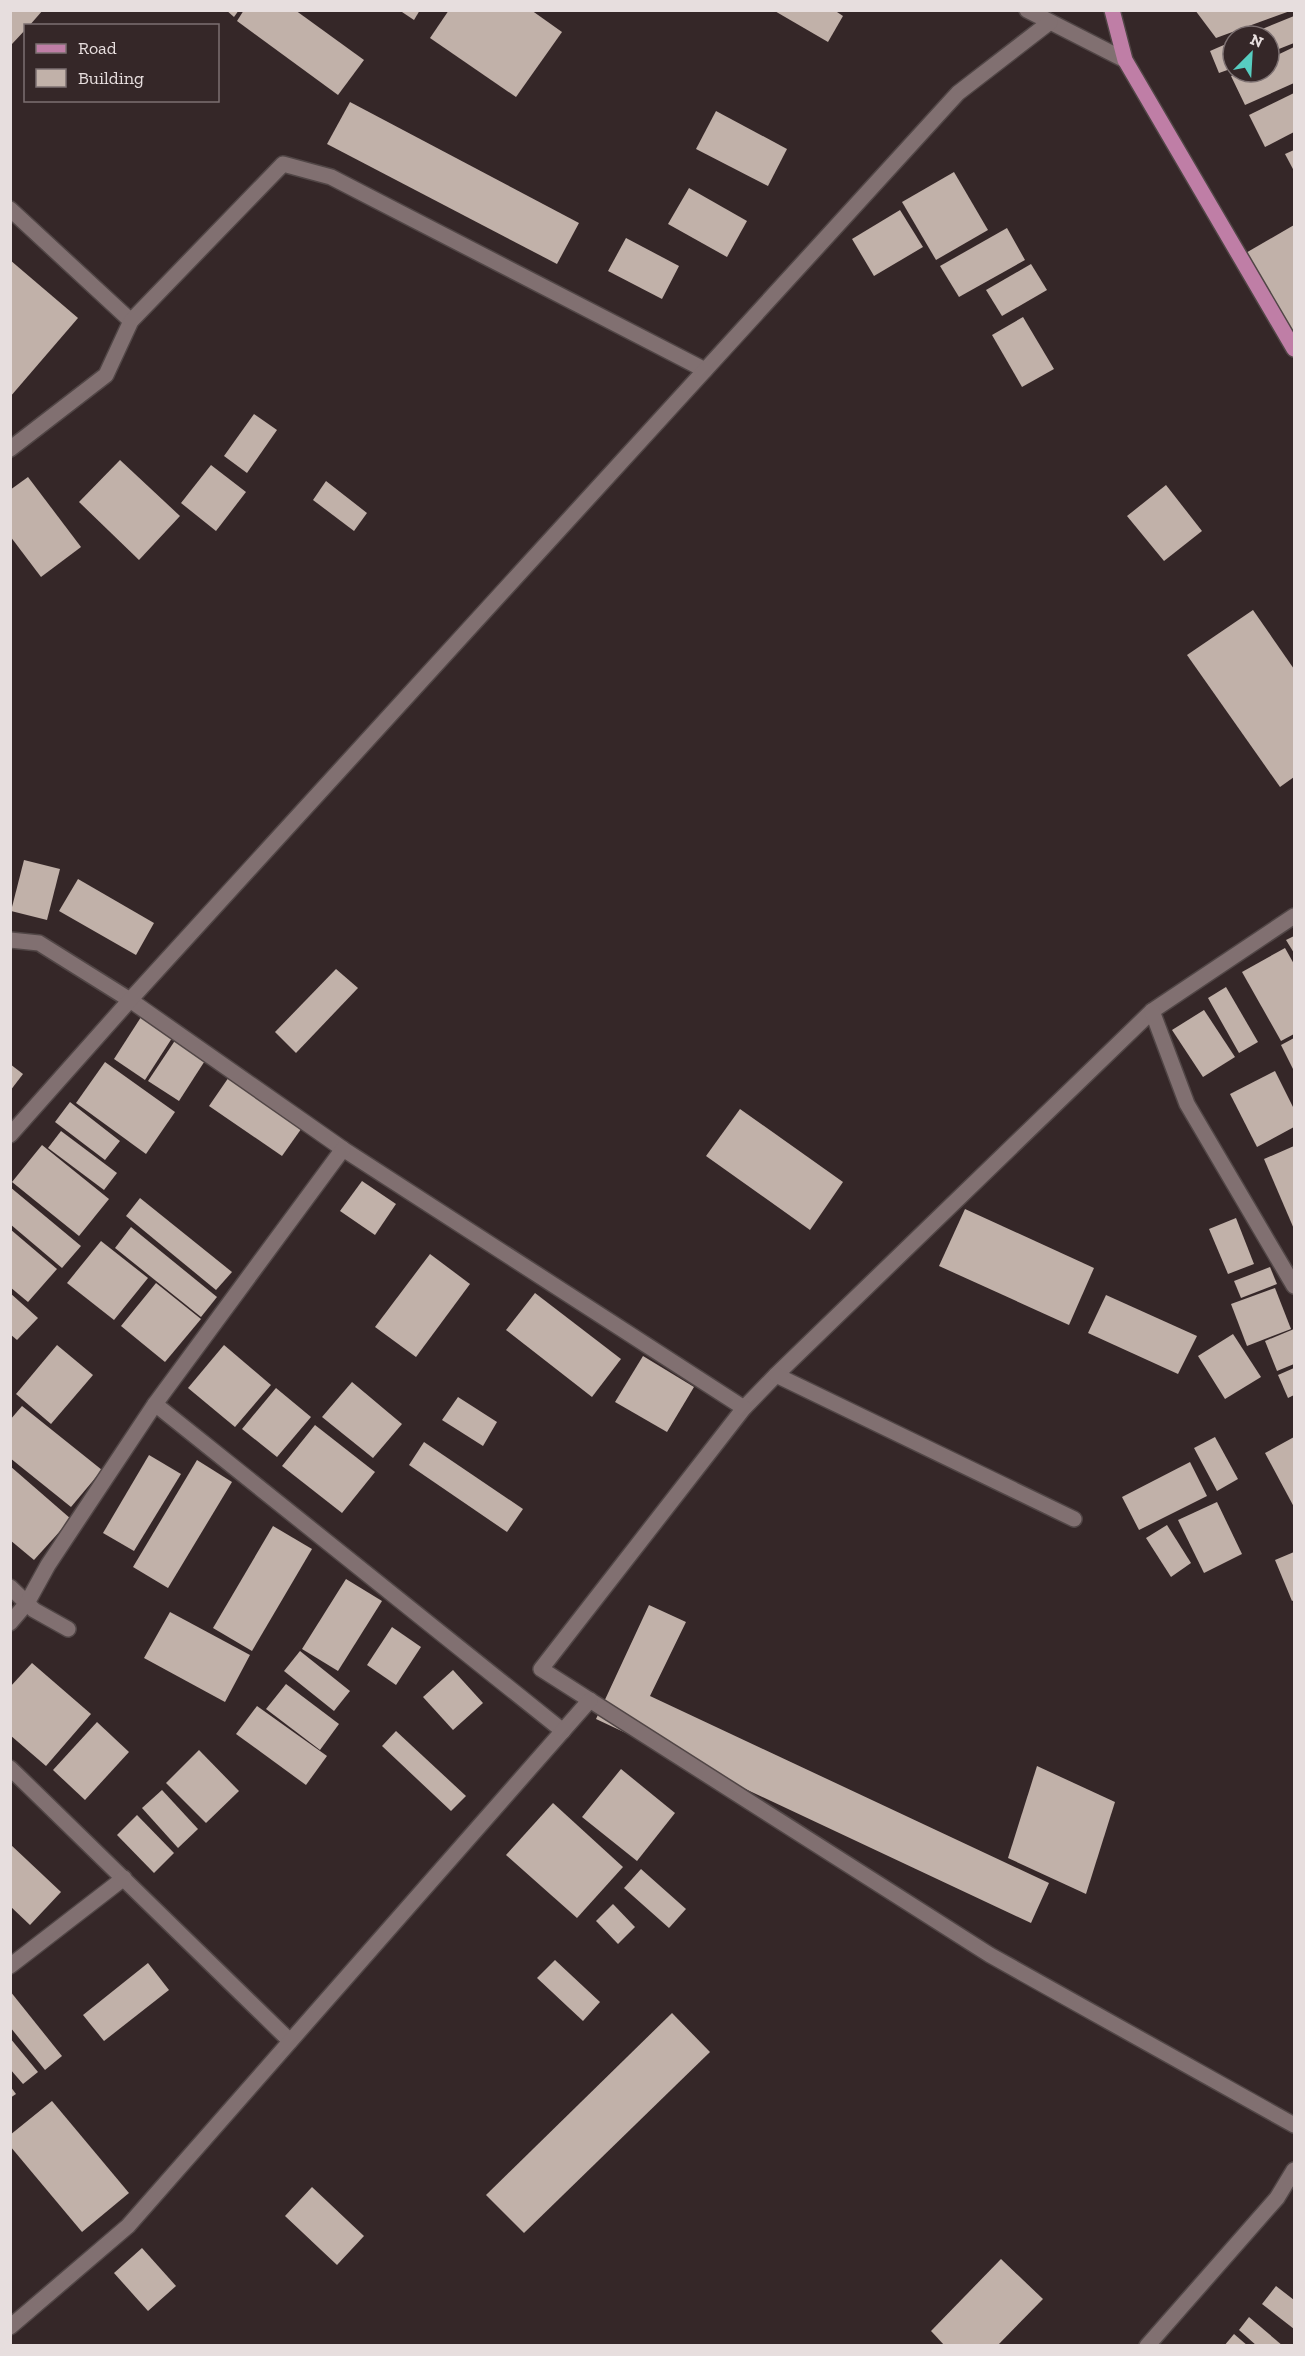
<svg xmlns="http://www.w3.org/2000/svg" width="1305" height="2356" font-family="'Zilla Slab',serif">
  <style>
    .building { fill: #c1b1a9 }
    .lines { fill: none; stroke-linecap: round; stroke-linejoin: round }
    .minor-casing { stroke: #514646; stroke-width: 18 }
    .major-casing { stroke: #514646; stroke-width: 18 }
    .minor { stroke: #817071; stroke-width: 15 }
    .major { stroke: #bf7ea6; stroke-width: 15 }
  </style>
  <rect width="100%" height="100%" fill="#352728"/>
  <!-- building -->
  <g class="building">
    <path d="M 10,10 L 43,10 L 29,26 L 26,26 L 26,29 L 12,44 Z"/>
    <path d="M 226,10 L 239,10 L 234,17 Z"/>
    <path d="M 244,10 L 295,10 L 364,60 L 338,95 L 237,21 Z"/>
    <path d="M 399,10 L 420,10 L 414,20 Z"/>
    <path d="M 449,10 L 531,10 L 562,32 L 516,97 L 430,38 Z"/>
    <path d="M 773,10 L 834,10 L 843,16 L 828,42 Z"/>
    <path d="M 1195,10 L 1290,10 L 1290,11 L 1216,38 Z"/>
    <path d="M 1294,16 L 1294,43 L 1269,53 L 1269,36 L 1245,36 Z"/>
    <path d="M 1233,41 L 1233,68 L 1219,73 L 1210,51 Z"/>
    <path d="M 1294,47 L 1294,83 L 1245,105 L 1231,76 L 1239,72 L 1269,72 L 1269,59 Z"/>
    <path d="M 1294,93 L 1294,132 L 1265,147 L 1249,115 Z"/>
    <path d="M 350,102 L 579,223 L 557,264 L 327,144 Z"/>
    <path d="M 716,111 L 787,149 L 768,186 L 696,149 Z"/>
    <path d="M 1294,150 L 1294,171 L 1285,154 Z"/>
    <path d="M 954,172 L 988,230 L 936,260 L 902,202 Z"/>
    <path d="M 689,188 L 747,221 L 727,257 L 668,224 Z"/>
    <path d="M 900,210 L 923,247 L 874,276 L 852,239 Z"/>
    <path d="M 1294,225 L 1294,341 L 1244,254 Z"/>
    <path d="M 1007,228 L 1025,260 L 959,297 L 940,266 Z"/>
    <path d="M 626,238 L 679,266 L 662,299 L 608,271 Z"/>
    <path d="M 10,260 L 78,318 L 10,397 Z"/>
    <path d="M 1031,264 L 1047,290 L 1002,316 L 986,290 Z"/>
    <path d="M 1023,317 L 1054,369 L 1022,387 L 992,335 Z"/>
    <path d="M 254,414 L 277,430 L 247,473 L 224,456 Z"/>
    <path d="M 120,460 L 180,516 L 139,560 L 79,502 Z"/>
    <path d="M 211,465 L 246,492 L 216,531 L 181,503 Z"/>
    <path d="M 28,477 L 81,547 L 41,577 L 10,536 L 10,490 Z"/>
    <path d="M 326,481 L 367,513 L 354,531 L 313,500 Z"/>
    <path d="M 1166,485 L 1202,531 L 1164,561 L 1127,516 Z"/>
    <path d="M 1253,610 L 1294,669 L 1294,777 L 1280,787 L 1187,655 Z"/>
    <path d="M 24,860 L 60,869 L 47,920 L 11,911 Z"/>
    <path d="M 78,879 L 154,923 L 136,955 L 59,911 Z"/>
    <path d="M 1294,936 L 1294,953 L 1286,940 Z"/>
    <path d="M 1285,948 L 1294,964 L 1294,1034 L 1281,1041 L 1242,972 Z"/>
    <path d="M 336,969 L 358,988 L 296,1053 L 275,1032 Z"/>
    <path d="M 1226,987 L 1258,1042 L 1239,1053 L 1208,998 Z"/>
    <path d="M 1204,1010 L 1235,1057 L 1203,1077 L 1172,1030 Z"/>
    <path d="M 143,1014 L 174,1035 L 145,1080 L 114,1059 Z"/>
    <path d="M 178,1036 L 208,1056 L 179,1101 L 148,1081 Z"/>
    <path d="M 1294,1038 L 1294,1071 L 1281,1045 Z"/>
    <path d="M 105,1062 L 175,1112 L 146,1154 L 76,1103 Z"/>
    <path d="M 10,1064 L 23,1074 L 10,1091 Z"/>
    <path d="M 1275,1071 L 1294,1109 L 1294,1127 L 1257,1147 L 1230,1094 Z"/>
    <path d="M 231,1074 L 304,1125 L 282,1156 L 209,1106 Z"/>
    <path d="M 70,1102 L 120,1141 L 105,1160 L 55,1122 Z"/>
    <path d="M 740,1109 L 843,1182 L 810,1230 L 706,1156 Z"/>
    <path d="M 61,1131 L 117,1173 L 104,1190 L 48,1148 Z"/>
    <path d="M 42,1145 L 109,1199 L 79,1236 L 12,1182 Z"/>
    <path d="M 1294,1146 L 1294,1229 L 1264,1159 Z"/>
    <path d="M 362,1181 L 396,1204 L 375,1235 L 340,1211 Z"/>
    <path d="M 10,1187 L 81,1246 L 62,1268 L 10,1224 Z"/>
    <path d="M 140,1198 L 232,1272 L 216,1290 L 126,1216 Z"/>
    <path d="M 965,1209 L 1094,1268 L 1069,1325 L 939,1266 Z"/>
    <path d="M 1236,1218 L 1254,1264 L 1228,1274 L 1209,1229 Z"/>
    <path d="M 131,1227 L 217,1297 L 201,1317 L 115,1248 Z"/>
    <path d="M 10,1229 L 57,1269 L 28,1302 L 10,1287 Z"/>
    <path d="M 101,1241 L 148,1278 L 114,1320 L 67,1283 Z"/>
    <path d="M 430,1254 L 470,1284 L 416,1357 L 375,1327 Z"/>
    <path d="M 1270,1267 L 1277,1284 L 1241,1298 L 1234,1281 Z"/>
    <path d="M 156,1283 L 201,1319 L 165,1362 L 121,1326 Z"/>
    <path d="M 1275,1288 L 1291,1329 L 1247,1346 L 1231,1304 Z"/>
    <path d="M 10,1293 L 38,1318 L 17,1340 L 10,1334 Z"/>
    <path d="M 535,1293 L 621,1359 L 592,1397 L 506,1330 Z"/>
    <path d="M 1106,1295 L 1197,1336 L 1178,1374 L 1088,1333 Z"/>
    <path d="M 1294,1329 L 1294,1364 L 1277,1371 L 1265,1341 Z"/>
    <path d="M 1233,1334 L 1261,1377 L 1225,1399 L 1198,1356 Z"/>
    <path d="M 57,1345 L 93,1375 L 51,1424 L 16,1394 Z"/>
    <path d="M 224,1345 L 271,1385 L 235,1427 L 188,1388 Z"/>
    <path d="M 643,1356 L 694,1387 L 667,1432 L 615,1402 Z"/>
    <path d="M 1294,1368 L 1294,1395 L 1288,1398 L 1278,1375 Z"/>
    <path d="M 352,1382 L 402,1424 L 373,1458 L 322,1417 Z"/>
    <path d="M 276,1388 L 311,1417 L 277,1457 L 242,1429 Z"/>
    <path d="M 458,1397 L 497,1422 L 483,1446 L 442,1420 Z"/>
    <path d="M 22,1406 L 102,1470 L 71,1507 L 10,1458 L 10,1420 Z"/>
    <path d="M 315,1425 L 375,1472 L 342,1513 L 282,1466 Z"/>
    <path d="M 1215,1437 L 1238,1479 L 1217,1491 L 1194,1448 Z"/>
    <path d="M 1294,1437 L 1294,1507 L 1265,1453 Z"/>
    <path d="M 424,1442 L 523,1509 L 507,1532 L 409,1465 Z"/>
    <path d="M 149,1455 L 181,1474 L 134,1551 L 103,1533 Z"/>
    <path d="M 197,1460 L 232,1482 L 168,1588 L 133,1567 Z"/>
    <path d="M 1190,1462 L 1207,1496 L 1139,1530 L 1122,1497 Z"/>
    <path d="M 10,1466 L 71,1519 L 34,1560 L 10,1540 Z"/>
    <path d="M 1217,1502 L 1242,1554 L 1204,1573 L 1178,1520 Z"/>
    <path d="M 1167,1525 L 1191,1563 L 1171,1577 L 1146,1538 Z"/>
    <path d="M 273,1526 L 312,1549 L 252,1651 L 213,1628 Z"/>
    <path d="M 1294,1552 L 1294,1600 L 1292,1601 L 1275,1560 Z"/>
    <path d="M 346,1579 L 382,1601 L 338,1671 L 302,1649 Z"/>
    <path d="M 649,1605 L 686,1622 L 650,1696 L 1049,1883 L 1031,1923 L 596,1719 Z"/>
    <path d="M 170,1612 L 250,1655 L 225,1702 L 144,1658 Z"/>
    <path d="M 392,1627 L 421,1647 L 396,1685 L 367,1665 Z"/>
    <path d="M 300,1651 L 350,1691 L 334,1711 L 284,1671 Z"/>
    <path d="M 32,1663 L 91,1714 L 46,1766 L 10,1735 L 10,1687 Z"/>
    <path d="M 453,1670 L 483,1703 L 453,1730 L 423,1697 Z"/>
    <path d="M 286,1684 L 339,1724 L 320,1750 L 266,1709 Z"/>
    <path d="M 257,1706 L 327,1756 L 306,1785 L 236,1734 Z"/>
    <path d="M 97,1722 L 129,1752 L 85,1800 L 53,1770 Z"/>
    <path d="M 396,1731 L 466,1796 L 451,1811 L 382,1746 Z"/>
    <path d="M 199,1750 L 239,1791 L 206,1823 L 166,1783 Z"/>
    <path d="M 1037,1766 L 1115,1802 L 1086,1894 L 1008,1858 Z"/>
    <path d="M 621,1769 L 675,1813 L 637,1861 L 582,1817 Z"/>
    <path d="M 162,1790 L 198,1829 L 178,1848 L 142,1808 Z"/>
    <path d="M 553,1803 L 623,1867 L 577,1918 L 506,1855 Z"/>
    <path d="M 137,1815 L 174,1853 L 154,1873 L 117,1835 Z"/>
    <path d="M 10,1844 L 61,1892 L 30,1925 L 10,1906 Z"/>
    <path d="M 641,1869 L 686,1909 L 669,1928 L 624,1888 Z"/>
    <path d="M 613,1904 L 635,1927 L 618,1944 L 596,1921 Z"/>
    <path d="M 555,1960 L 600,2002 L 583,2021 L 537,1978 Z"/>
    <path d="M 148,1963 L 169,1990 L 104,2041 L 83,2015 Z"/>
    <path d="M 10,1991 L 62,2056 L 45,2070 L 10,2027 Z"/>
    <path d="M 672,2013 L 710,2052 L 524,2233 L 486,2195 Z"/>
    <path d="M 10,2038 L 38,2072 L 23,2084 L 10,2069 Z"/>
    <path d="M 10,2086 L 16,2094 L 10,2098 Z"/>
    <path d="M 52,2101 L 129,2193 L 82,2232 L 10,2146 L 10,2135 Z"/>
    <path d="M 312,2187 L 364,2236 L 337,2265 L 285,2216 Z"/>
    <path d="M 142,2248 L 176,2286 L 148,2311 L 114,2273 Z"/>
    <path d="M 1001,2259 L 1043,2299 L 997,2346 L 945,2346 L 931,2331 Z"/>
    <path d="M 1276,2286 L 1294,2300 L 1294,2329 L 1262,2304 Z"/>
    <path d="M 1249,2317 L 1283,2346 L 1257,2346 L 1239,2330 Z"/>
    <path d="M 1234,2334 L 1248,2346 L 1224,2346 Z"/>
  </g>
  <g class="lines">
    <defs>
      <g id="minor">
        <path d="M 1027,10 L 1125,60"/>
        <path d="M 10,209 L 131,321"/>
        <path d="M 10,449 L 106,375 L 131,321 L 283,164 L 331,177 L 705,370"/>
        <path d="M 1294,916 L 1152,1011 L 776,1375 L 744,1408 L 541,1669 L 990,1955 L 1294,2125"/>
        <path d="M 10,940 L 39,943 L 130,1000 L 343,1149 L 744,1408"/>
        <path d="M 1152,1011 L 1187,1104 L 1294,1286"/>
        <path d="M 10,1135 L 130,1000 L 958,93 L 1050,22"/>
        <path d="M 776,1375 L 1074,1519"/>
        <path d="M 155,1404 L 563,1731"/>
        <path d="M 10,1587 L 34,1610 L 68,1629"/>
        <path d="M 10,1623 L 27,1603 L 48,1565 L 155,1404 L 343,1149"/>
        <path d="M 10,1768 L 290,2041"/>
        <path d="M 10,1966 L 124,1878"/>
        <path d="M 10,2327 L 128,2226 L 590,1700"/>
        <path d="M 1147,2346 L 1277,2198 L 1294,2170"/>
      </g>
      <path id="major" d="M 1112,10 L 1125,60 L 1294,349"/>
    </defs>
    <!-- minor casing -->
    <use href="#minor" class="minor-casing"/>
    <!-- major casing -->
    <use href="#major" class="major-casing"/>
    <!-- minor -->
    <use href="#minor" class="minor"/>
    <!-- major -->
    <use href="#major" class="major"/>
  </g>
  <!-- border -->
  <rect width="1305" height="2356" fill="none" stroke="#e7dede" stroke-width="24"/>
  <!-- legend -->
  <rect x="24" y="24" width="195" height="78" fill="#352728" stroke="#7c7071" stroke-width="1.5"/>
  <rect x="36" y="44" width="30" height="9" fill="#bf7ea6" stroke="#7c7071" stroke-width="1.5"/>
  <text x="78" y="54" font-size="18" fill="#e7dede">Road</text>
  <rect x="36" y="69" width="30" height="18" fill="#c1b1a9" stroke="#7c7071" stroke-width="1.5"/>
  <text x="78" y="84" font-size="18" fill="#e7dede">Building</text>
  <!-- north arrow -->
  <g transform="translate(1251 54) rotate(24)"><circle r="28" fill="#352728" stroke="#7c7071" stroke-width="1.5"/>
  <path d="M0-4.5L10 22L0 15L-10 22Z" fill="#57cec1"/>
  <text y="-9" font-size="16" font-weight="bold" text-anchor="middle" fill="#e7dede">N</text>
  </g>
</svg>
